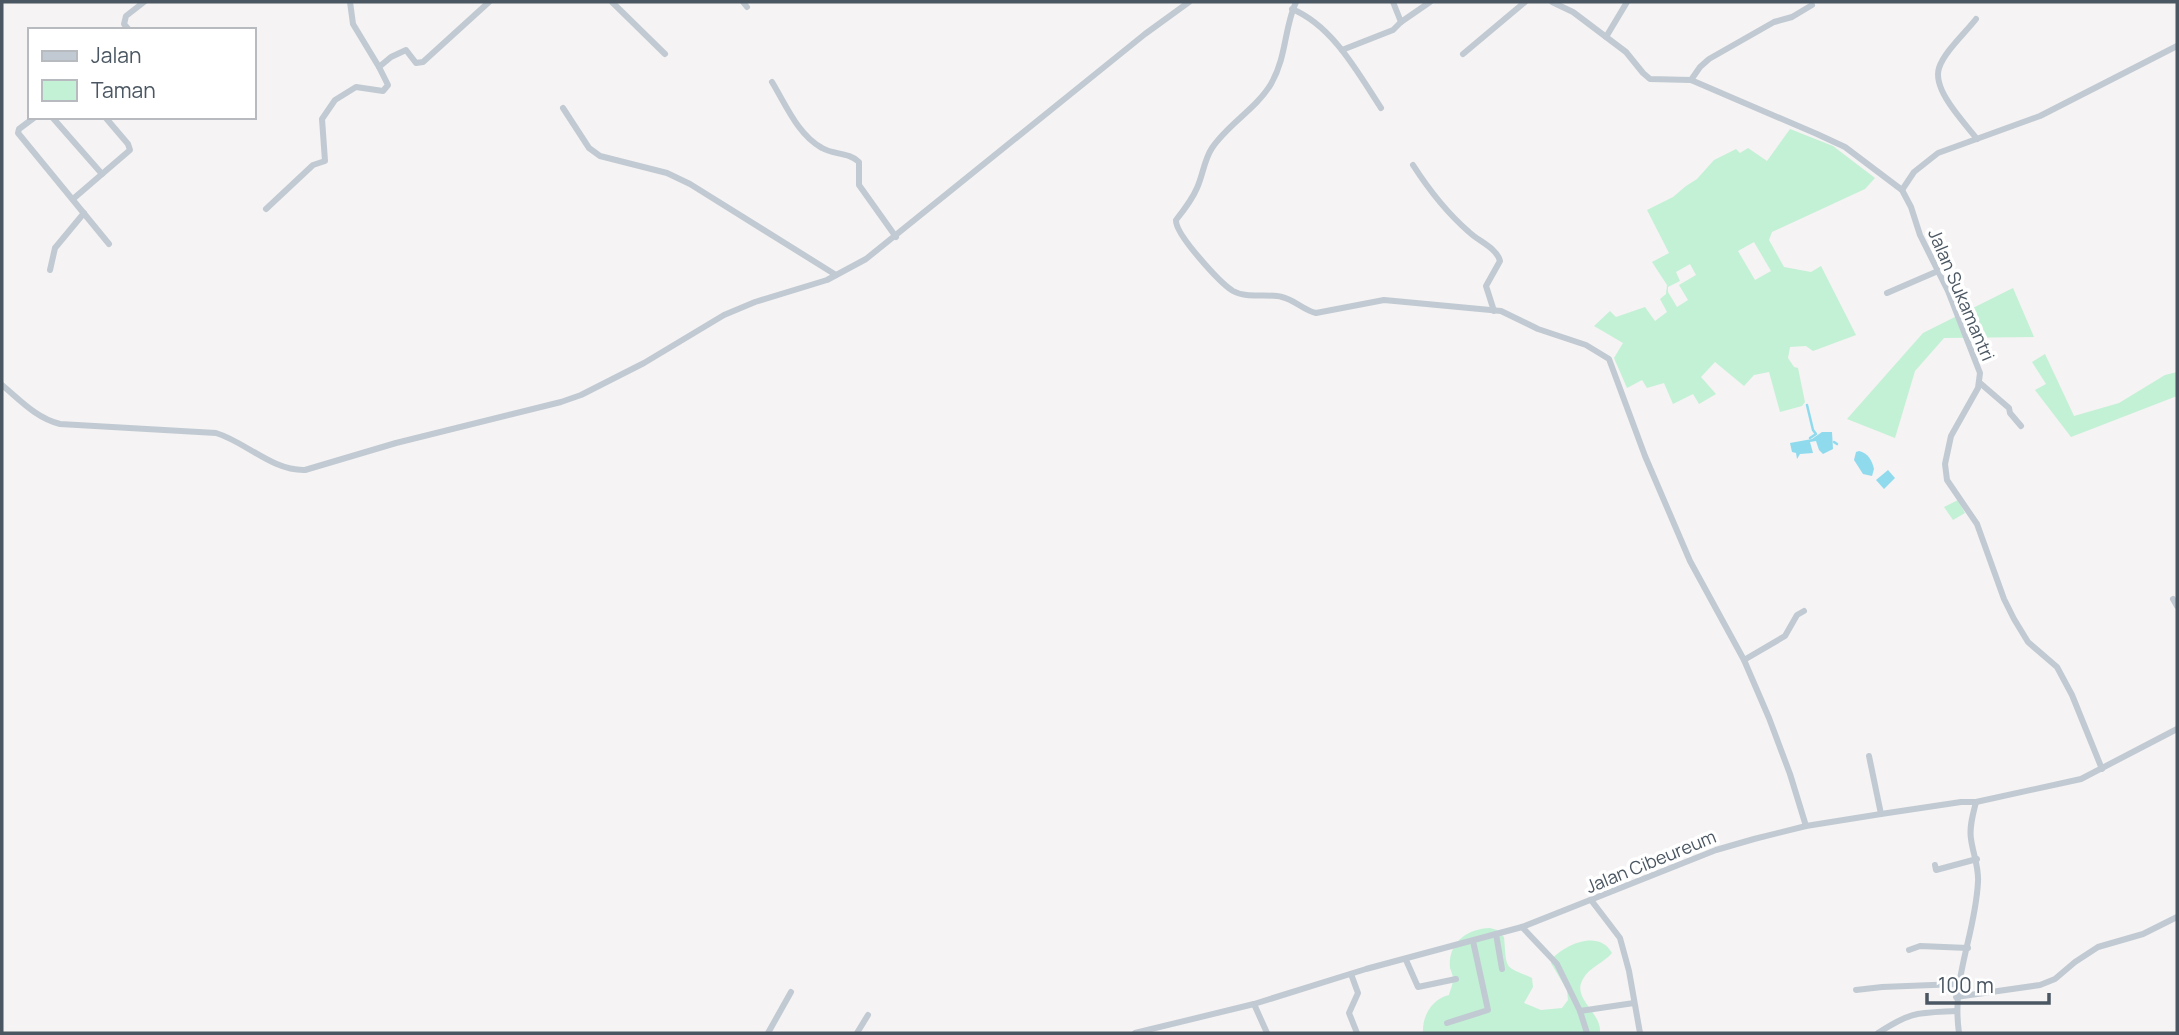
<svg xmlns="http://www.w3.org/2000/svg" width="2179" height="1035" font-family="Manrope,sans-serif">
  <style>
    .green { fill: #c3f1d5; fill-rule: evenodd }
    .water { fill: #90daee }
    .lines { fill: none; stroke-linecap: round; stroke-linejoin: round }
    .stream { stroke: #90daee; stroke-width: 2.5 }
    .minor { stroke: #c1cad2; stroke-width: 6 }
    .labels { text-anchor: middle; stroke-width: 7; stroke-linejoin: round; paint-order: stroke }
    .street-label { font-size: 18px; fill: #4a5661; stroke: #fff }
  </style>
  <rect width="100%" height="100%" fill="#f5f3f3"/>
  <!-- green -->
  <g class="green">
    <path d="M 1790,129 L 1833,146 L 1875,178 L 1865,189 L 1772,232 L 1769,240 L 1784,267 L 1811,272 L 1821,266 L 1856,335 L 1813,351 L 1806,346 L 1790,347 L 1788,358 L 1794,367 L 1798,368 L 1805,402 L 1802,406 L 1780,412 L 1769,372 L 1754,375 L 1744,386 L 1715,362 L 1701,377 L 1716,394 L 1699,404 L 1693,394 L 1673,404 L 1664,383 L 1647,388 L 1642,380 L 1627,388 L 1614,358 L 1623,343 L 1594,326 L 1610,311 L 1616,317 L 1645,307 L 1655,321 L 1667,312 L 1660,299 L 1666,294 L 1667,285 L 1652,262 L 1669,253 L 1647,210 L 1673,197 L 1686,186 L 1697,179 L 1714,160 L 1736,149 L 1740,153 L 1748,148 L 1767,161 ZM 1754,242 L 1771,271 L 1755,280 L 1738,251 ZM 1690,264 L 1696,275 L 1679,285 L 1688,300 L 1677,307 L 1668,292 L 1668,287 L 1680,281 L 1676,272 Z"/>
    <path d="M 2013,288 L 2034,337 L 1944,338 L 1915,371 L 1895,438 L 1847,419 L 1923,333 Z"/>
    <path d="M 2045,354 L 2074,416 L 2119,403 L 2165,375 L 2177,372 L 2177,396 L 2071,437 L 2035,390 L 2046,384 L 2032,362 Z"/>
    <path d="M 1958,500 L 1965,513 L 1953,520 L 1944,507 Z"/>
    <path d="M 1490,928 L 1497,930 L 1504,937 C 1507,971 1503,965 1532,978 L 1533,987 L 1524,1003 L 1541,1010 L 1562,1008 L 1568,1000 L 1567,990 L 1551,963 L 1551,960 C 1565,944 1599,929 1612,953 C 1604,963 1589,967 1583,979 C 1571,999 1602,1012 1600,1033 L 1423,1033 C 1422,1016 1432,999 1449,995 C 1450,991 1453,984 1453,979 C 1453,975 1451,971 1450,968 C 1448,942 1467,929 1490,928 Z"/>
  </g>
  <!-- water -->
  <g class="water">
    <path d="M 1822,432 L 1832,432 L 1833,449 L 1823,454 L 1819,450 L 1816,441 L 1810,442 L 1813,453 L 1800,454 L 1797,459 L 1796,453 L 1792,452 L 1790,443 L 1812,439 Z"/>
    <path d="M 1859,451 C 1868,453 1872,460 1874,469 L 1872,476 L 1863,474 L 1854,460 L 1856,452 Z"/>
    <path d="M 1888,470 L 1895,478 L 1884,489 L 1876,480 Z"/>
  </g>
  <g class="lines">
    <!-- stream -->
    <g class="stream">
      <path d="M 1807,405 L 1813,430 L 1816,434 L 1810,438"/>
      <path d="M 1834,442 L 1837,444"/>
    </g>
    <!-- minor -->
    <g class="minor">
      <path d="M 350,2 L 353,24 L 379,67"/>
      <path d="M 612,2 L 665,54"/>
      <path d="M 743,2 L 747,7"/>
      <path d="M 1296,2 C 1284,28 1287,56 1271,84 C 1256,109 1228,124 1212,148 C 1204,160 1203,175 1197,188 C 1192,200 1184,210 1176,220 C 1175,234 1220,283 1233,291 C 1247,299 1267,293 1282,297 C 1295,300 1303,310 1316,313 L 1384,300 L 1501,311 L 1538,329 L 1586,345 L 1609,359 L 1645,456 L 1690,561 L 1744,660 L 1769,718 L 1790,774 L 1806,826"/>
      <path d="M 1393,2 L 1401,22 L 1430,2"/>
      <path d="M 1552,2 L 1573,12 L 1626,52 L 1643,73 L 1650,79 L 1691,80 L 1817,134 L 1845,147 L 1902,190 L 1911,207 L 1920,235 L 1948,291 L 1980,373 L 1978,388 L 1951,436 L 1945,464 L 1947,480 L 1977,524 L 2004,599 L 2014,619 L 2028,642 L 2057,667 L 2072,695 L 2102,769"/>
      <path d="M 1292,9 C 1333,26 1358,73 1381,108"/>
      <path d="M 1976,19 C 1966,32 1944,52 1939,68 C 1932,90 1964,122 1977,139"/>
      <path d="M 129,30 L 124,24 L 126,16 L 144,2"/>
      <path d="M 1606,37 L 1627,2"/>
      <path d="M 1342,50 L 1393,30 L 1401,22"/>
      <path d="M 1463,54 L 1525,2"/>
      <path d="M 1691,80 L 1700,67 L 1709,59 L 1774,22 L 1792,17 L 1812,5"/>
      <path d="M 772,82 C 786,105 798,135 822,148 C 834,155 849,152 859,162 L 859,185 L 896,237"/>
      <path d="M 563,108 L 589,148 L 600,156 L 667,173 L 690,184 L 836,275"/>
      <path d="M 35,117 L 19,129 L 18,133 L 109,244"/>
      <path d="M 52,117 L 102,174"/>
      <path d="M 1413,165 C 1429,190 1446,212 1469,232 C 1478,241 1497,248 1500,261 L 1486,286 L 1494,311"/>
      <path d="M 1902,190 L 1914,172 L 1938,153 L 2040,116 L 2177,46"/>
      <path d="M 73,199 L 130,150 L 128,144 L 105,117"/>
      <path d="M 266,209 L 313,165 L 325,161 L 322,119 L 335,100 L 356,87 L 383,91 L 388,85 L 379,67 L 391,57 L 406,50 L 416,63 L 423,62 L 489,2"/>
      <path d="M 50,270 L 55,248 L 84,213"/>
      <path d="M 1887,293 L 1938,271"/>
      <path d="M 1980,383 L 2009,408 L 2010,413 L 2021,426"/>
      <path d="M 2,385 C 20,400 36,418 60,424 L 216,433 C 246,442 272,471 305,470 L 396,443 L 561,402 L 581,395 L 644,363 L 724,315 L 755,302 L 827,280 L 866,259 L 1145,34 L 1189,2"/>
      <path d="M 2173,599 L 2177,606"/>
      <path d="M 1744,660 L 1785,636 L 1797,615 L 1804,611"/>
      <path d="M 1869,756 L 1881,814"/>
      <path d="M 1935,865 L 1936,870 L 1977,859"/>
      <path d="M 1591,900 L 1620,938 L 1629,971 L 1640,1033"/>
      <path d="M 1522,927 L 1557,964 L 1580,1011 L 1587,1033"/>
      <path d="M 1496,934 L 1502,969"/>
      <path d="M 1909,950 L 1920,946 L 1968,948"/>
      <path d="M 1406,960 L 1418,987 L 1456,979"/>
      <path d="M 1351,974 L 1358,993 L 1349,1013 L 1357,1033"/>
      <path d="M 1856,990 L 1882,987 L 1958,984"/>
      <path d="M 1956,997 L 2040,985 L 2055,979 L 2075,962 L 2098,947 L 2143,934 L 2177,917"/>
      <path d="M 1254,1004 L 1267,1033"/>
      <path d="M 1580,1011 L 1634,1003"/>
      <path d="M 1447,1023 L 1488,1010 L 1473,941"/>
      <path d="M 768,1033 L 791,992"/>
      <path d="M 857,1033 L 868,1015"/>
      <path d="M 1135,1033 L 1254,1004 L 1366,969 L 1522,927 L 1716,850 L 1754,839 L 1806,826 L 1881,814 L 1961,802 L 1976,802 L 2081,779 L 2177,729"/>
      <path d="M 1878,1033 C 1912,1011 1917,1013 1956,1011"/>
      <path d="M 1959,1033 C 1951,977 1975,937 1978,882 C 1979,867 1973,854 1971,839 C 1969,827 1973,814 1976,802"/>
    </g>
  </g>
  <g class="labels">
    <!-- street labels -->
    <g class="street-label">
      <text transform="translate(1961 295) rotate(67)" y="6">Jalan Sukamantri</text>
      <text transform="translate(1651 862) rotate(-22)" y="6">Jalan Cibeureum</text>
    </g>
  </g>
  <!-- border -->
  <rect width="2179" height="1035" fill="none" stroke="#4a5661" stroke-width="7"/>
  <!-- legend -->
  <rect x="28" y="28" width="228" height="91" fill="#ffffff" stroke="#b7bbc0" stroke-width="2"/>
  <rect x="42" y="51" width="35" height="10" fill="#c1cad2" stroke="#b7bbc0" stroke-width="2"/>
  <text x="91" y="63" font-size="21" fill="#4a5661">Jalan</text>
  <rect x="42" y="80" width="35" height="21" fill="#c3f1d5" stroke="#b7bbc0" stroke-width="2"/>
  <text x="91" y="98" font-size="21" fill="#4a5661">Taman</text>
  <!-- scale -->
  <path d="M1927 993v10h122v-10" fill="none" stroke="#4a5661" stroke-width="3.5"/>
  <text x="1938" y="993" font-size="21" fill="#4a5661" stroke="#ffffff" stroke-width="5" paint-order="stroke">100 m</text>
</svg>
